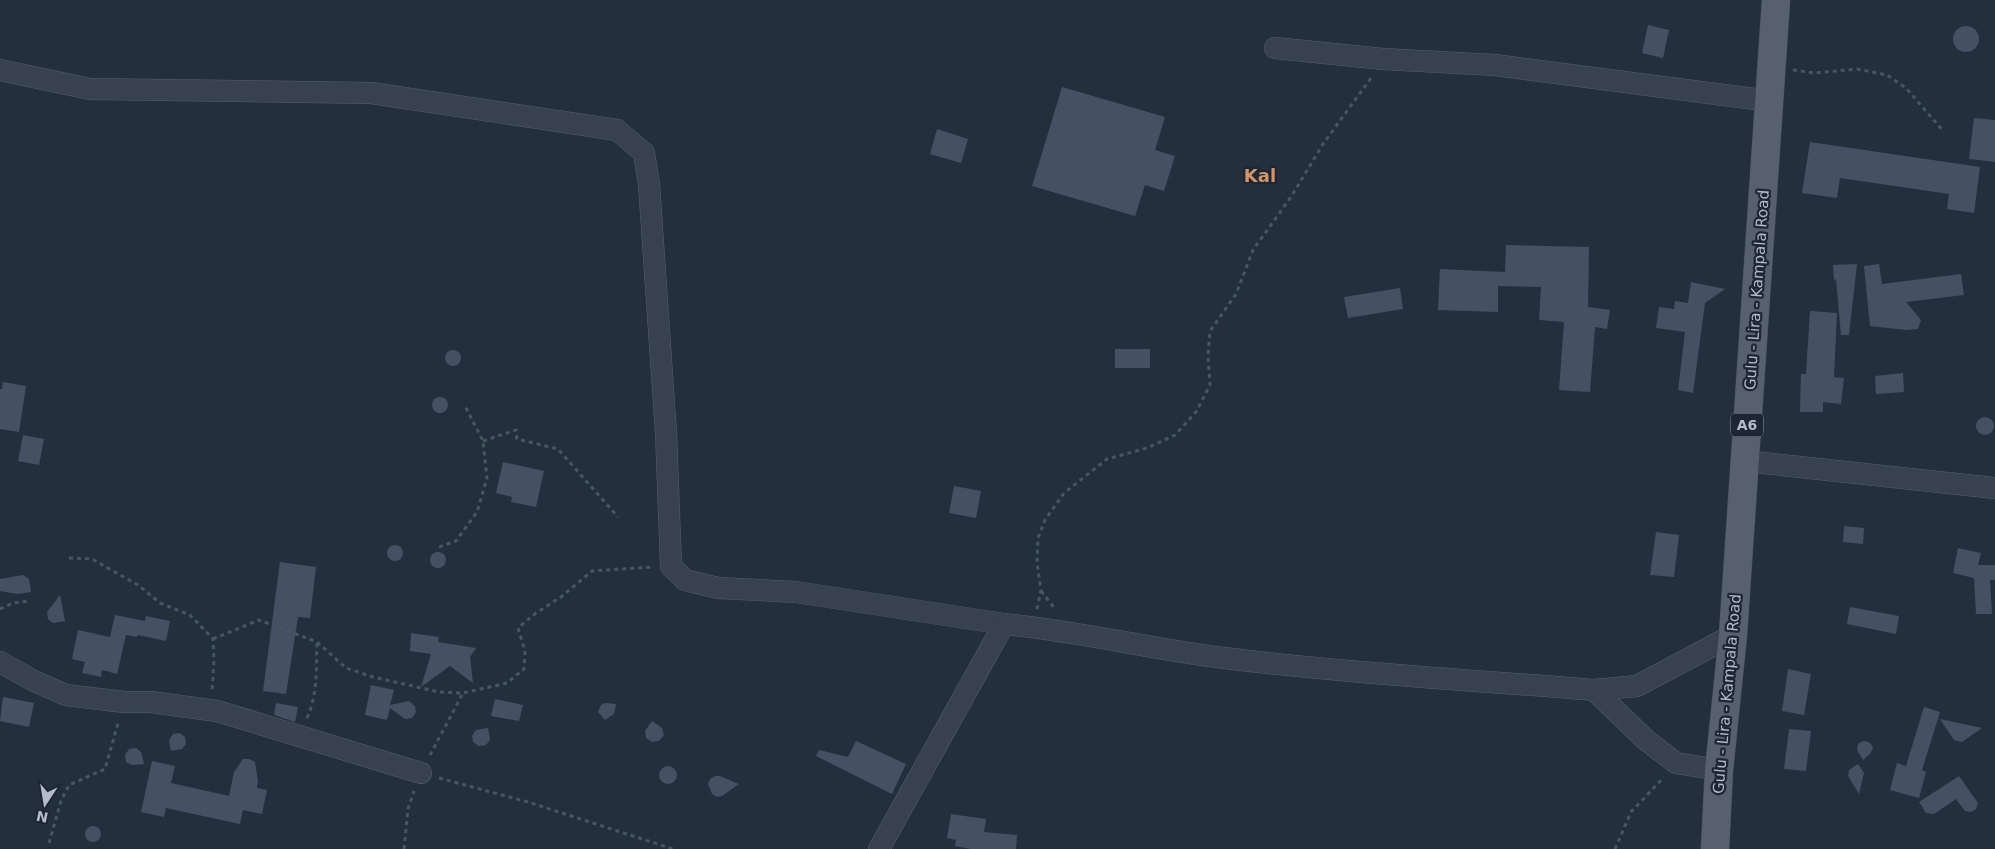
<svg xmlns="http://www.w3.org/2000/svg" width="1995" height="849" font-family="'DejaVu Sans',sans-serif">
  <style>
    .building { fill: #455162 }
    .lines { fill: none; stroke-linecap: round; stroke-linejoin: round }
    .minor-casing { stroke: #565f6c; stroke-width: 22 }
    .primary-casing { stroke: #414a57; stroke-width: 29 }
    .path { stroke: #44595c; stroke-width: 3; stroke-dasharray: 4 4; stroke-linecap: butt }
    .minor { stroke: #38414e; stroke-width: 21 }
    .primary { stroke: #56606e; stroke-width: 28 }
    .labels { text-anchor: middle; stroke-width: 4.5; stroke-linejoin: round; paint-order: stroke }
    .shield { fill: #1d2633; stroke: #878f9c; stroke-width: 1 }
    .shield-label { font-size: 14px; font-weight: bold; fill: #b4bcc9 }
    .street-label { font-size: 15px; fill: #b4bcc9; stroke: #1d2633 }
    .quarter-label { font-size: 18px; font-weight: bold; fill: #d59563; stroke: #1d2633 }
  </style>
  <rect width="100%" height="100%" fill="#242f3e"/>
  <!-- building -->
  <g class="building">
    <path d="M 1648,25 L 1669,30 L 1663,58 L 1642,53 Z"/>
    <circle cx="1966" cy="39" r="13"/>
    <path d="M 1062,87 L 1165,117 L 1155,150 L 1175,156 L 1164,191 L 1145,185 L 1135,216 L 1032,186 Z"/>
    <path d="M 1974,118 L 1995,120 L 1995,162 L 1969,159 Z"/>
    <path d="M 937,129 L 968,139 L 961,163 L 930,154 Z"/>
    <path d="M 1810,142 L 1980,167 L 1974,213 L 1947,209 L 1949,194 L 1840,178 L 1837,198 L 1802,193 Z"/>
    <path d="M 1506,245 L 1589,247 L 1588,307 L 1610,310 L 1607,329 L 1595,327 L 1590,392 L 1559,390 L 1564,322 L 1539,320 L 1541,287 L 1498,286 L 1498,312 L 1438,310 L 1440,269 L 1505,272 Z"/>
    <path d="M 1857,264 L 1849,335 L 1841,335 L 1836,279 L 1834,280 L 1833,265 Z"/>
    <path d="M 1879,264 L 1882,284 L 1961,274 L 1964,295 L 1906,302 L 1921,320 L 1918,329 L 1906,330 L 1870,326 L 1864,266 Z"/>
    <path d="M 1691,282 L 1725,289 L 1705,303 L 1693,393 L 1678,390 L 1685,332 L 1656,328 L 1659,307 L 1674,309 L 1675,301 L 1688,303 Z"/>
    <path d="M 1400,288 L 1403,309 L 1348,318 L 1344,297 Z"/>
    <path d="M 1810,311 L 1837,313 L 1834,377 L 1844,378 L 1841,404 L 1823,402 L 1823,412 L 1800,412 L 1801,374 L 1806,374 Z"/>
    <rect x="1115" y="349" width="35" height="19"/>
    <circle cx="453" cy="358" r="8"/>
    <path d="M 1903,373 L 1904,392 L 1876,394 L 1875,376 Z"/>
    <path d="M 3,382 L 26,386 L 19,432 L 0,429 L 0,389 L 2,389 Z"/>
    <circle cx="440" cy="405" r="8"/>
    <circle cx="1985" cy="426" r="9"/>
    <path d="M 23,435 L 44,439 L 39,465 L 18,461 Z"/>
    <path d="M 503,462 L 544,471 L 536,507 L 511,502 L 512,497 L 496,493 Z"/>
    <path d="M 954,486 L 981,491 L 976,518 L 949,513 Z"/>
    <path d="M 1844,526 L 1864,528 L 1863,544 L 1843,542 Z"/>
    <path d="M 1656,532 L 1679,535 L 1674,577 L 1650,575 Z"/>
    <circle cx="395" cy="553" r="8"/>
    <path d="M 1958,548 L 1981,553 L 1978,565 L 1995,565 L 1995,580 L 1990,580 L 1992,614 L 1976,614 L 1974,578 L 1953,573 Z"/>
    <circle cx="438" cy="560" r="8"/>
    <path d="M 280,562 L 316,567 L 310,618 L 298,617 L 286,694 L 263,691 Z"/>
    <path d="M 23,575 L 29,579 L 31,592 L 18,594 L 0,591 L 0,579 Z"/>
    <path d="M 60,595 L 65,621 L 53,623 L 48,619 L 47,612 Z"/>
    <path d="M 1850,607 L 1899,616 L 1896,634 L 1847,624 Z"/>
    <path d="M 115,615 L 145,621 L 146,616 L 170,621 L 166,641 L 138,635 L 137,637 L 126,635 L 117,674 L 102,670 L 101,677 L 82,673 L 85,662 L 72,659 L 78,630 L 110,637 Z"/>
    <path d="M 411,633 L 439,637 L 438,642 L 476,648 L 470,657 L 473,683 L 450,666 L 421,687 L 431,654 L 410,651 Z"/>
    <path d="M 1788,669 L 1811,674 L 1804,715 L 1782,711 Z"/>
    <path d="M 371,685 L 394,690 L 390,705 L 409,701 L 415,706 L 416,712 L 412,718 L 405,719 L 390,708 L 387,720 L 365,715 Z"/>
    <path d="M 3,697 L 34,703 L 29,727 L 0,721 Z"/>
    <path d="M 495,699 L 523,705 L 519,721 L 491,716 Z"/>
    <path d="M 276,703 L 298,707 L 295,722 L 274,715 Z"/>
    <path d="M 605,703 L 616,704 L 614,714 L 605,720 L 598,712 L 601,705 Z"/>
    <path d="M 1924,707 L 1940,712 L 1922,770 L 1926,772 L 1919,798 L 1890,790 L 1897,763 L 1906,766 Z"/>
    <path d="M 1940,719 L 1982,728 L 1962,742 L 1954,740 Z"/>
    <path d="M 652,721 L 662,728 L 664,735 L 659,741 L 652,742 L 646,738 L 645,731 Z"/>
    <path d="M 488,728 L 490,740 L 486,745 L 479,746 L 473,742 L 472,736 L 476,730 Z"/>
    <path d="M 1789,729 L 1811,731 L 1806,771 L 1784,769 Z"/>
    <path d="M 180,733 L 185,737 L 186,744 L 182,749 L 171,751 L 169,740 L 173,734 Z"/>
    <path d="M 856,741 L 906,764 L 892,794 L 816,756 L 819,750 L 848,757 Z"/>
    <path d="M 1863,741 L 1869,742 L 1873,747 L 1871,753 L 1863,760 L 1857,750 L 1858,744 Z"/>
    <path d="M 136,748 L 141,752 L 144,764 L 132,765 L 126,762 L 125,755 L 129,749 Z"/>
    <path d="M 243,759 L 249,759 L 255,762 L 258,781 L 257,788 L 267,790 L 262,814 L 243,810 L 240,824 L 166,808 L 164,817 L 141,812 L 152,761 L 175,766 L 171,783 L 229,796 L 234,772 Z"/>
    <path d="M 1858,764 L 1864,773 L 1859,794 L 1848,776 L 1849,770 Z"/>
    <circle cx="668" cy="775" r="9"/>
    <path d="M 715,776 L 720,776 L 739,784 L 722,796 L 717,797 L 712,794 L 708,784 L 710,779 Z"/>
    <path d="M 1959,776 L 1978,803 L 1976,809 L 1971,812 L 1965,811 L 1956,799 L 1934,814 L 1926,813 L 1919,802 Z"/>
    <path d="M 951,814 L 986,819 L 984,832 L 1017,835 L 1016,849 L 971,849 L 955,846 L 956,840 L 947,838 Z"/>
    <circle cx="93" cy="834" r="8"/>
  </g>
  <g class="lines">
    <defs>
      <g id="minor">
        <path d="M 1275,48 L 1383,59 L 1495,65 L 1770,101"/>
        <path d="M 0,70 L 90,89 L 371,93 L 617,130 L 644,153 L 649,184 L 666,433 L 671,566 L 685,580 L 718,588 L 796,592 L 1004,624 C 1078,631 1150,649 1224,658 C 1347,673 1471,680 1594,690 L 1637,686 L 1733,635"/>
        <path d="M 1745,461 L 1995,488"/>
        <path d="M 0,662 L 34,681 L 66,695 L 124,702 L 151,702 L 217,711 L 421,773"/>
        <path d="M 1594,690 L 1646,740 L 1676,763 L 1719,770"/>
        <path d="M 879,849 L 1004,624"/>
      </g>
      <path id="primary" d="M 1715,849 L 1719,770 L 1733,635 L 1776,0"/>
    </defs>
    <!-- minor casing -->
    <use href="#minor" class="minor-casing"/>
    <!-- primary casing -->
    <use href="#primary" class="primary-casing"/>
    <!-- path -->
    <g class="path">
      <path d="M 1793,70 L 1815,73 L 1857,69 L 1887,75 L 1906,88 L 1944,132"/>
      <path d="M 483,441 L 516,430 L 517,439 L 558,449 L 618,517"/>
      <path d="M 439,547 L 456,541 L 477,512 L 487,478 L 483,441 L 465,406"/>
      <path d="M 69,558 L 92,559 L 138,585 L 160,603 L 190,615 L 213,639 L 214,660 L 212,692"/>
      <path d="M 1041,591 L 1056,610"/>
      <path d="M 0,609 L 13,603 L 29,601"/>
      <path d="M 1037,609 L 1041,590 L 1037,563 L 1038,538 L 1045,520 L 1064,493 L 1107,459 L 1147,448 L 1175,435 L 1196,412 L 1210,385 L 1208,356 L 1210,331 L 1236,294 L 1253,250 L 1291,197 L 1323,144 L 1371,78"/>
      <path d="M 213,639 L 259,620 L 317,642 L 346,668 L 373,677 L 439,692 L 463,693 L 507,683 L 524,669 L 525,651 L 518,628 L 536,613 L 561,597 L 592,571 L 653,567"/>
      <path d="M 307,718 C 318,694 316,668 317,642"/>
      <path d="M 430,755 L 463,693"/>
      <path d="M 439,778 L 528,802 L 673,849"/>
      <path d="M 49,843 L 61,801 L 69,785 L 105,769 L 119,720"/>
      <path d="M 404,849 L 408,809 L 414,791"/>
      <path d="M 1615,849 L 1631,812 L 1664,777"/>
    </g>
    <!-- minor -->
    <use href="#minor" class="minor"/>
    <!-- primary -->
    <use href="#primary" class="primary"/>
  </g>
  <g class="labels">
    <!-- shield labels -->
    <rect class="shield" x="1731" y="413.5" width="32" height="23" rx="4"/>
    <g class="shield-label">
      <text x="1747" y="430">A6</text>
    </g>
    <!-- street labels -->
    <g class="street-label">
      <text transform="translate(1757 290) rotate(-86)" y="5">Gulu - Lira - Kampala Road</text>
      <text transform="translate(1727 694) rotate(-85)" y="5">Gulu - Lira - Kampala Road</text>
    </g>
    <!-- quarter labels -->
    <g class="quarter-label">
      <text x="1260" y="182">Kal</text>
    </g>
  </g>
  <!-- north arrow -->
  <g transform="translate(45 804) rotate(192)" stroke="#1d2633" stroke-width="4" paint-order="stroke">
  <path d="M0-4L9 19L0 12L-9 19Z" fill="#b4bcc9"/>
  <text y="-8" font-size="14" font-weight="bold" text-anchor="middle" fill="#b4bcc9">N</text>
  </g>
</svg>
